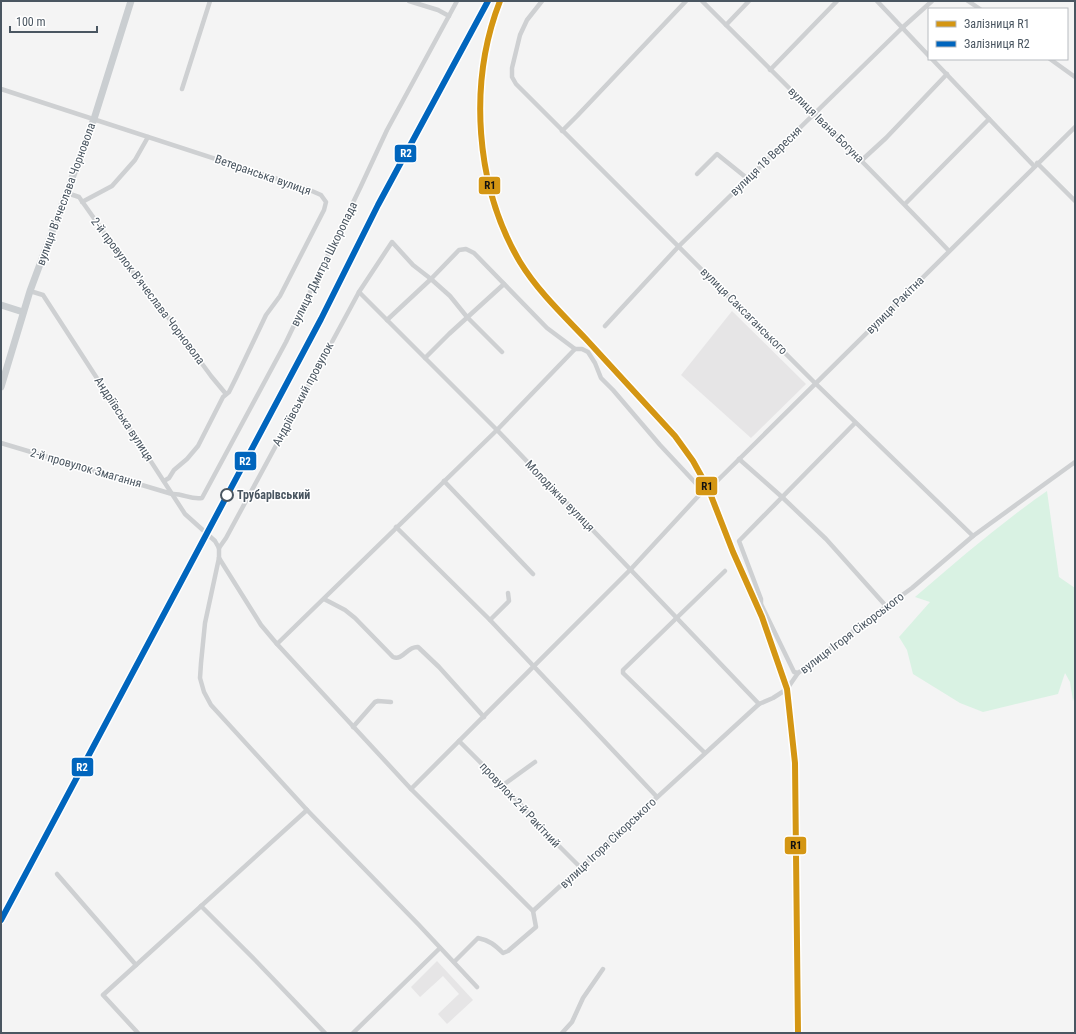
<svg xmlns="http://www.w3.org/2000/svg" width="1076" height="1034" font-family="'Roboto Condensed',sans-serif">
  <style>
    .education { fill: #e6e5e6 }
    .green { fill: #d9f2e3 }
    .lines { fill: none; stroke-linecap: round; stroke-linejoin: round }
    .minor { stroke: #ced0d2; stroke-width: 4.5 }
    .primary { stroke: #caced1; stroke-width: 7 }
    .rail-1-casing { stroke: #fff; stroke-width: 9 }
    .rail-2-casing { stroke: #fff; stroke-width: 9 }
    .rail-1 { stroke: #d49613; stroke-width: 6 }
    .rail-2 { stroke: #0065bd; stroke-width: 6 }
    .stop-dot { fill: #fff; stroke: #4a5661; stroke-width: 2 }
    .labels { text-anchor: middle; stroke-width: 3; stroke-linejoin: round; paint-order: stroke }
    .street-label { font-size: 12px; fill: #4a5661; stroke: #fff }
    .stop-label { font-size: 12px; font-weight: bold; fill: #4a5661; stroke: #fff; text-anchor: start }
    .line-badge { stroke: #fff; stroke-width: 1.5 }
    .badge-label { font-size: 11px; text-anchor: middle; font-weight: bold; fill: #fff }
    .pale-badge-label { font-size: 11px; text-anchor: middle; font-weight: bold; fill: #111 }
  </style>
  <rect width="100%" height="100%" fill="#f4f4f4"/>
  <!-- education -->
  <g class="education">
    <path d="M 732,311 L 806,384 L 751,438 L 681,375 Z"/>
    <path d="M 437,961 L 473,1000 L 447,1024 L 438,1014 L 459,994 L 443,976 L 420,997 L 411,987 Z"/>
  </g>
  <!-- green -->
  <path class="green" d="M 1047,491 L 1059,577 L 1075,588 L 1075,695 L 1073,701 L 1070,682 L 1065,673 L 1058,694 L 983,712 L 960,703 L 913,674 L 907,650 L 899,637 L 930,602 L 915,597 C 958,560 1001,523 1047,491 Z"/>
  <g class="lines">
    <!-- minor -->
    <g class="minor">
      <path d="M 409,1 L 438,10 L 449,16"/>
      <path d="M 542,1 L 527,20 L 520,35 L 512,68 L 512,77 L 516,84 L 815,383 L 973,536"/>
      <path d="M 702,1 C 785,84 868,166 949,251"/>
      <path d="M 877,1 L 929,56"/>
      <path d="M 968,1 L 980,9"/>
      <path d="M 726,25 L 749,1"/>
      <path d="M 932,59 L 1034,166"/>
      <path d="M 1050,59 L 1075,77"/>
      <path d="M 770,70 L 837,1"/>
      <path d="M 1,89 L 305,188 L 321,195 L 326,202 L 324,210 L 280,296 L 266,315 L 236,378 L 229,392 L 223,397 L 198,446 L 187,459 L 174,470 L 169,478 L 164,481"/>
      <path d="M 182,89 L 210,1"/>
      <path d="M 562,131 L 577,116 L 686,1"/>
      <path d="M 862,160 L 886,138 L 947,74"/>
      <path d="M 1037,163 L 1075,201"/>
      <path d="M 697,174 L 717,154 L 748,179"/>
      <path d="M 67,193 L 79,197 L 122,258 L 165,313 L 211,376 L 226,394"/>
      <path d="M 82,202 L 112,186 L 135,160 L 148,137"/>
      <path d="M 905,204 L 989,119"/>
      <path d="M 30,291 L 43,295 L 185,514 L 215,541 L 219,548 L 219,558 L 205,623 L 201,663 L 200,678 L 204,692 L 211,705 L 307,810 L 418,924 L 477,987"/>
      <path d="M 359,292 L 497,430 L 759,704"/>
      <path d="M 387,320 L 431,279 L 459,250 L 466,249 L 474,253 L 547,328 L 575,349"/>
      <path d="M 605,326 L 679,246 L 902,28 L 932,1"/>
      <path d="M 425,358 L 449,334 L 504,284"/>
      <path d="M 1,443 L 172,494 C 182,493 191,500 202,498 L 286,342 L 361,186 L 387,130 L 457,1"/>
      <path d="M 739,459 L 782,497 L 826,539 L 886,606"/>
      <path d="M 444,481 L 533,574"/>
      <path d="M 714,484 L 1075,127"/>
      <path d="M 396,527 L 490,620 L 657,797"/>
      <path d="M 219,548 L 226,538 L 359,292 L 392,242 L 413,265 L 431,279 L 450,296 L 467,317 L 502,352"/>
      <path d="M 219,558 L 261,625 L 277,644 L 411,789 L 533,911 L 536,927 L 508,951 L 503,953 C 495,945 489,940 478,938 L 454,962"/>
      <path d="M 324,599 L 345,610 L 355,618 L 393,657 C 403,661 407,646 418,647 L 439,667 L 484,717"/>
      <path d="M 490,620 L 509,601 L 508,593"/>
      <path d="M 277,644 L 497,430 L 575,349 L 582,349 L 588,352 L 595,363 L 601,378 L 613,390 L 660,445 L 703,491 L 631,569 L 411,789"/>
      <path d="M 798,673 L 794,672 L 761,604 L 761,599 L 739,541 L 855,423"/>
      <path d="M 353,727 L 375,702 L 378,701 L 391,702"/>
      <path d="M 459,741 L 503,785 L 547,834 L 581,868"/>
      <path d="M 705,753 L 623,673 L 623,670 L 725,571"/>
      <path d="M 503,785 L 535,762"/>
      <path d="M 57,874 L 136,965"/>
      <path d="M 201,906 L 256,961 L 325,1033"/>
      <path d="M 533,911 L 759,704 L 773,698 L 787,689 L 798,673 L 869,619 L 912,588 L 973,536 L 1075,462"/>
      <path d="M 138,1033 L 103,995 L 307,810"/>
      <path d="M 353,1033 L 440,948"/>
      <path d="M 562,1033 L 572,1022 L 583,998 L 603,969"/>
    </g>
    <!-- primary -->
    <g class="primary">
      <path d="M 1,305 L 23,312"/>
      <path d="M 1,387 L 30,291 L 94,119 L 131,1"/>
    </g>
    <defs>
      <path id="rail-1" d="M 500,1 C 468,83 475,186 520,262 C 537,290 562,314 585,338 C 615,371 645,403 675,436 L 693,461 L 708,488 L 733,552 L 762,617 L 787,689 L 795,763 L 798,1033"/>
      <path id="rail-2" d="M 1,920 L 321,319 L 378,205 L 488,1"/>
    </defs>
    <!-- rail-1 casing -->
    <use href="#rail-1" class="rail-1-casing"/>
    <!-- rail-2 casing -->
    <use href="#rail-2" class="rail-2-casing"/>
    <!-- rail-1 -->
    <use href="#rail-1" class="rail-1"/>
    <!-- rail-2 -->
    <use href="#rail-2" class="rail-2"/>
  </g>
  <!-- markers -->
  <circle class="stop-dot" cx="227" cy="495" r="6"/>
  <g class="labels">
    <!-- street labels -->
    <g class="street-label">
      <text transform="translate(826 125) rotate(45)" y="4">вулиця Івана Богуна</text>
      <text transform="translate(766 161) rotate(-44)" y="4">вулиця 18 Вересня</text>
      <text transform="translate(263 175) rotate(19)" y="4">Ветеранська вулиця</text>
      <text transform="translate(66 194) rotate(-70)" y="4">вулиця В'ячеслава Чорновола</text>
      <text transform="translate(324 264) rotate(-64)" y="4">вулиця Дмитра Шкоропада</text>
      <text transform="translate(148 291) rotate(53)" y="4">2-й провулок В'ячеслава Чорновола</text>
      <text transform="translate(895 305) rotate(-45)" y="4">вулиця Ракітна</text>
      <text transform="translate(744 311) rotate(45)" y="4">вулиця Саксаганського</text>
      <text transform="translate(303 394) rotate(-62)" y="4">Андріївський провулок</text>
      <text transform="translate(124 419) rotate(57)" y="4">Андріївська вулиця</text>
      <text transform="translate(86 468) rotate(16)" y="4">2-й провулок Змагання</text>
      <text transform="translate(560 496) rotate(46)" y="4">Молодіжна вулиця</text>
      <text transform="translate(852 633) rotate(-37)" y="4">вулиця Ігоря Сікорського</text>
      <text transform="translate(520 805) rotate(47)" y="4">провулок 2-й Ракітний</text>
      <text transform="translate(608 843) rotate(-43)" y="4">вулиця Ігоря Сікорського</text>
    </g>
    <!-- stop labels -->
    <g class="stop-label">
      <text x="237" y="499">Трубарівський</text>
    </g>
  </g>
  <g class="line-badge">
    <rect x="394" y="144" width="23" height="19" rx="4" fill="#0065bd"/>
    <rect x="478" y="176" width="23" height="19" rx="4" fill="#d49613"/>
    <rect x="234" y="451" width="23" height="20" rx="4" fill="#0065bd"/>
    <rect x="695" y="476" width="23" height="20" rx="4" fill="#d49613"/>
    <rect x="71" y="757" width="23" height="20" rx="4" fill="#0065bd"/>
    <rect x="784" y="836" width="23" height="19" rx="4" fill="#d49613"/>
  </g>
  <g class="badge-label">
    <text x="406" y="157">R2</text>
    <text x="245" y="465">R2</text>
    <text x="82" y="771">R2</text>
  </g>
  <g class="pale-badge-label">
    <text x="490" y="189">R1</text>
    <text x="707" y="490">R1</text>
    <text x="796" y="849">R1</text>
  </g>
  <!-- border -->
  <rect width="1076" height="1034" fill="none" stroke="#4a5661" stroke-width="4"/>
  <!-- legend -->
  <rect x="928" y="8" width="140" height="52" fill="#ffffff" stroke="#b7bbc0"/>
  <rect x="936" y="21" width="20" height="6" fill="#d49613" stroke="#b7bbc0"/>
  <text x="964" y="28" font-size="12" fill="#4a5661">Залізниця R1</text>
  <rect x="936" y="41" width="20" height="6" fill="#0065bd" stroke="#b7bbc0"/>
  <text x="964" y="48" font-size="12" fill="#4a5661">Залізниця R2</text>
  <!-- scale -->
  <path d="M10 26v6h87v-6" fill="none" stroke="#4a5661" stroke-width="2"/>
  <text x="16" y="26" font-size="12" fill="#4a5661" stroke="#ffffff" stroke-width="3" paint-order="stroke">100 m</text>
</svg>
